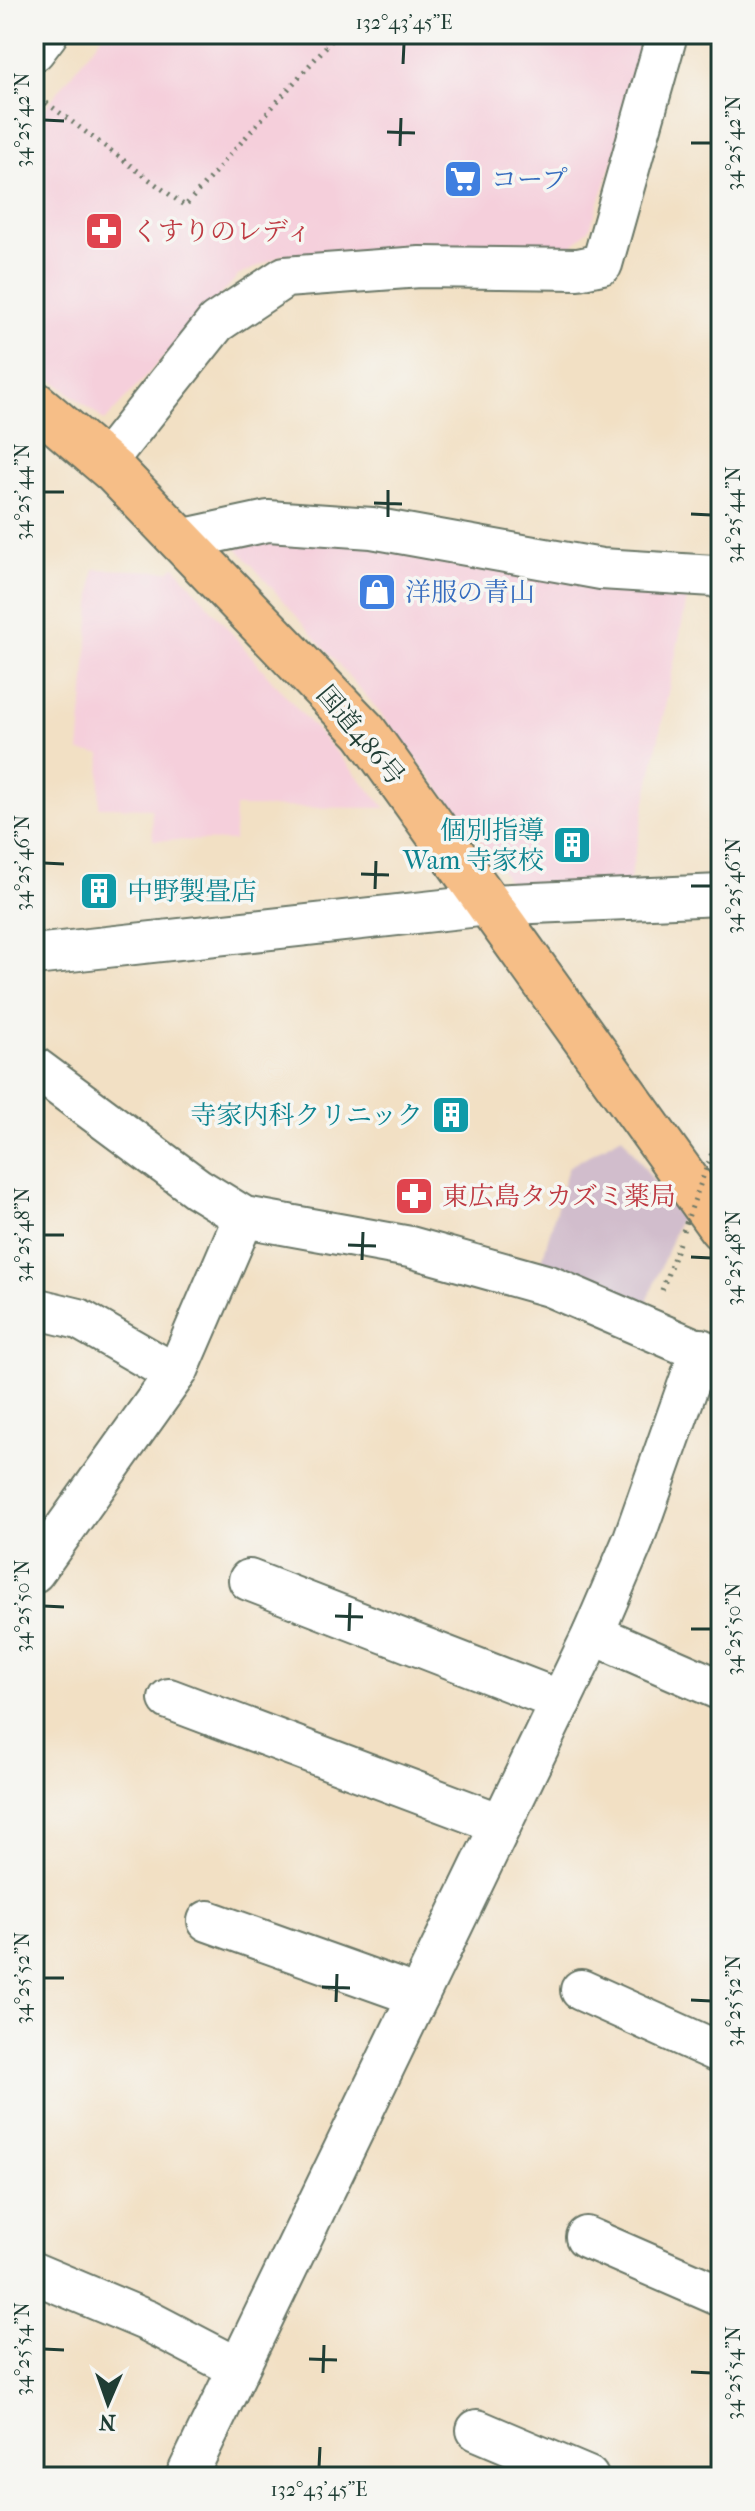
<svg xmlns="http://www.w3.org/2000/svg" width="755" height="2511" font-family="'IM FELL French Canon','Noto Serif JP',serif">
  <style>
    .built { fill: #f5cfdb }
    .industrial { fill: #d1bdcc }
    .lines { fill: none; stroke-linecap: round; stroke-linejoin: round }
    .minor-casing { stroke: #697666; stroke-width: 44 }
    .highway-casing { stroke: #697666; stroke-width: 48 }
    .path { stroke: #697666; stroke-width: 5; stroke-dasharray: 2 6; stroke-linecap: butt }
    .minor { stroke: #fff; stroke-width: 40 }
    .highway { stroke: #f6be87; stroke-width: 44 }
    .path-bridge { stroke: #697666; stroke-width: 5; stroke-dasharray: 2 6; stroke-linecap: butt }
    .ticks { fill: none; stroke: #1f3d34; stroke-width: 3 }
    .labels { text-anchor: middle; stroke-width: 7; stroke-linejoin: round; paint-order: stroke }
    .shop-label { font-size: 26px; fill: #366cbe; stroke: #f6f6f2; text-anchor: start }
    .health-label { font-size: 26px; fill: #be3a42; stroke: #f6f6f2; text-anchor: start }
    .street-label { font-size: 26px; fill: #1f3d34; stroke: #f6f6f2 }
    .culture-label { font-size: 26px; fill: #0d838f; stroke: #f6f6f2; text-anchor: end }
    .neatline { fill: none; stroke: #1f3d34; stroke-width: 3 }
    .ticks-label { font-size: 20px; text-anchor: middle; fill: #1f3d34 }
  </style>
  <rect width="100%" height="100%" fill="#f6f6f2"/>
  <filter id="ink" filterUnits="userSpaceOnUse"><feTurbulence type="fractalNoise" baseFrequency=".0125" numOctaves="2"/><feDisplacementMap in="SourceGraphic" scale="16" xChannelSelector="R" yChannelSelector="G"/><feConvolveMatrix kernelMatrix="1 2 1 2 8 2 1 2 1" color-interpolation-filters="sRGB"/></filter>
  <filter id="wash" filterUnits="userSpaceOnUse"><feTurbulence type="fractalNoise" baseFrequency=".006" numOctaves="4" result="noise"/><feDisplacementMap in="SourceGraphic" scale="32" xChannelSelector="R" yChannelSelector="G"/><feGaussianBlur stdDeviation="1.8" result="paint"/><feColorMatrix in="noise" values="0 0 0 0 0 0 0 0 0 0 0 0 0 0 0 0 0 1.4 0 .05"/><feComposite in="paint" operator="in"/></filter>
  <g filter="url(#wash)">
    <rect width="100%" height="100%" fill="#f2e0c4"/>
    <!-- built -->
    <g class="built">
      <path d="M 103,34 L 650,34 L 613,162 L 590,228 L 570,248 L 282,255 L 238,276 L 105,421 L 34,365 L 34,122 Z"/>
      <path d="M 265,527 L 691,580 L 629,884 L 513,891 L 494,858 L 372,703 L 230,540 Z"/>
      <path d="M 175,566 L 269,677 L 386,808 L 235,807 L 234,841 L 153,840 L 151,808 L 99,807 L 101,754 L 79,752 L 94,569 L 168,571 Z"/>
    </g>
    <!-- industrial -->
    <path class="industrial" d="M 622,1136 L 680,1218 L 642,1315 L 538,1275 L 568,1167 Z"/>
  </g>
  <g filter="url(#ink)">
    <g class="lines">
      <defs>
        <g id="minor">
          <path d="M 34,51 L 47,34"/>
          <path d="M 104,464 L 216,323 L 285,277 L 420,267 L 578,269 L 602,264 L 667,34"/>
          <path d="M 180,540 L 268,521 L 372,528 L 601,569 L 714,576 L 721,579"/>
          <path d="M 34,955 L 488,905 L 721,895"/>
          <path d="M 34,1067 L 197,1188 L 244,1217 L 410,1247 L 549,1286 L 721,1360"/>
          <path d="M 34,1308 L 79,1319 L 175,1374"/>
          <path d="M 34,1572 L 178,1370 L 244,1217"/>
          <path d="M 249,1580 L 561,1701"/>
          <path d="M 593,1634 L 721,1690"/>
          <path d="M 169,1699 L 501,1824"/>
          <path d="M 208,1921 L 418,1996"/>
          <path d="M 581,1990 L 721,2053"/>
          <path d="M 586,2237 L 721,2296"/>
          <path d="M 34,2273 L 148,2321 L 238,2368"/>
          <path d="M 477,2430 L 588,2477"/>
          <path d="M 186,2477 L 593,1634 L 633,1541 L 701,1349"/>
        </g>
        <path id="highway" d="M 34,403 L 115,472 L 365,732 L 721,1228"/>
      </defs>
      <!-- minor casing -->
      <use href="#minor" class="minor-casing"/>
      <!-- highway casing -->
      <use href="#highway" class="highway-casing"/>
      <!-- path -->
      <g class="path">
        <path d="M 40,98 L 185,206 L 337,34"/>
        <path d="M 715,1145 L 721,1130"/>
        <path d="M 662,1290 L 679,1243"/>
      </g>
      <!-- minor -->
      <use href="#minor" class="minor"/>
      <!-- highway -->
      <use href="#highway" class="highway"/>
      <!-- path-bridge -->
      <path class="path-bridge" d="M 683,1231 L 713,1150"/>
    </g>
  </g>
  <!-- ticks -->
  <path class="ticks" d="M 403,64 L 404,44M 44,120 L 64,121M 387,132 L 415,133M 691,143 L 711,143M 400,146 L 401,118M 44,492 L 64,492M 374,503 L 402,504M 691,514 L 711,515M 388,517 L 388,490M 44,863 L 64,864M 361,874 L 389,875M 691,886 L 711,886M 375,889 L 376,861M 44,1235 L 64,1235M 348,1245 L 376,1246M 691,1257 L 711,1258M 362,1260 L 363,1232M 44,1606 L 64,1607M 335,1616 L 363,1617M 691,1629 L 711,1629M 349,1631 L 350,1603M 44,1978 L 64,1978M 322,1987 L 350,1988M 691,2000 L 711,2001M 336,2002 L 337,1974M 44,2349 L 64,2350M 309,2359 L 337,2360M 691,2372 L 711,2373M 323,2373 L 324,2345M 319,2467 L 320,2447"/>
  <!-- icons -->
  <defs>
    <symbol id="supermarket-square" viewBox="-11 -11 22 22"><rect x="-9" y="-9" width="18" height="18" rx="4" fill="#3f7fe0" stroke="#f6f6f2"/><path d="M-6-5.5h2.5l.6 2H6L4.5 2H-2.5L-4.4-4H-6ZM-1.5 3.2a1.3 1.3 0 1 0 .1 0ZM3 3.2a1.3 1.3 0 1 0 .1 0Z" fill="#fff"/></symbol>
    <symbol id="pharmacy-square" viewBox="-11 -11 22 22"><rect x="-9" y="-9" width="18" height="18" rx="4" fill="#e0444e" stroke="#f6f6f2"/><path d="M-2-6h4v4h4v4h-4v4h-4v-4h-4v-4h4Z" fill="#fff"/></symbol>
    <symbol id="shop-square" viewBox="-11 -11 22 22"><rect x="-9" y="-9" width="18" height="18" rx="4" fill="#3f7fe0" stroke="#f6f6f2"/><path d="M-5-2.5h2.3a2.7 3.5 0 0 1 5.4 0H5L5.5 6h-11ZM-1.5-2.5h3a1.5 2.3 0 0 0-3 0Z" fill="#fff"/></symbol>
    <symbol id="building-square" viewBox="-11 -11 22 22"><rect x="-9" y="-9" width="18" height="18" rx="4" fill="#0f9aa8" stroke="#f6f6f2"/><path d="M-4-6H4V6H1V3H-1V6H-4ZM-2.5-4.3h1.7v1.8h-1.7ZM.8-4.3h1.7v1.8H.8ZM-2.5-1h1.7V.8h-1.7ZM.8-1h1.7V.8H.8Z" fill="#fff"/></symbol>
  </defs>
  <g fill-rule="evenodd">
    <use href="#supermarket-square" x="441" y="157" width="44" height="44"/>
    <use href="#pharmacy-square" x="82" y="209" width="44" height="44"/>
    <use href="#shop-square" x="355" y="570" width="44" height="44"/>
    <use href="#building-square" x="550" y="823" width="44" height="44"/>
    <use href="#building-square" x="77" y="869" width="44" height="44"/>
    <use href="#building-square" x="429" y="1093" width="44" height="44"/>
    <use href="#pharmacy-square" x="392" y="1174" width="44" height="44"/>
  </g>
  <g class="labels">
    <!-- shop labels -->
    <g class="shop-label">
      <text x="491" y="188">コープ</text>
      <text x="405" y="601">洋服の青山</text>
    </g>
    <!-- health labels -->
    <g class="health-label">
      <text x="132" y="240">くすりのレディ</text>
      <text x="442" y="1205">東広島タカズミ薬局</text>
    </g>
    <!-- street labels -->
    <g class="street-label">
      <text transform="translate(361 735) rotate(50)" y="9">国道486号</text>
    </g>
    <!-- culture labels -->
    <g class="culture-label">
      <text x="544" y="839">個別指導<tspan x="544" dy="30">Wam 寺家校</tspan></text>
      <text x="127" y="900" text-anchor="start">中野製畳店</text>
      <text x="423" y="1124">寺家内科クリニック</text>
    </g>
  </g>
  <!-- margin -->
  <rect width="755" height="2511" fill="none" stroke="#f6f6f2" stroke-width="88"/>
  <!-- north arrow -->
  <g transform="translate(108 2403) rotate(182)" stroke="#f6f6f2" stroke-width="6" paint-order="stroke">
  <path d="M0-6L14 30L0 20L-14 30Z" fill="#1f3d34"/>
  <text y="-12" font-size="22" font-weight="bold" text-anchor="middle" fill="#1f3d34">N</text>
  </g>
  <rect x="44" y="44" width="667" height="2423" class="neatline"/>
  <g class="ticks-label">
    <text x="404" y="29">132°43'45"E</text>
    <text transform="translate(22 120) rotate(-90)" y="7">34°25'42"N</text>
    <text transform="translate(733 143) rotate(-90)" y="7">34°25'42"N</text>
    <text transform="translate(22 492) rotate(-90)" y="7">34°25'44"N</text>
    <text transform="translate(733 515) rotate(-90)" y="7">34°25'44"N</text>
    <text transform="translate(22 863) rotate(-90)" y="7">34°25'46"N</text>
    <text transform="translate(733 886) rotate(-90)" y="7">34°25'46"N</text>
    <text transform="translate(22 1235) rotate(-90)" y="7">34°25'48"N</text>
    <text transform="translate(733 1258) rotate(-90)" y="7">34°25'48"N</text>
    <text transform="translate(22 1606) rotate(-90)" y="7">34°25'50"N</text>
    <text transform="translate(733 1629) rotate(-90)" y="7">34°25'50"N</text>
    <text transform="translate(22 1978) rotate(-90)" y="7">34°25'52"N</text>
    <text transform="translate(733 2001) rotate(-90)" y="7">34°25'52"N</text>
    <text transform="translate(22 2349) rotate(-90)" y="7">34°25'54"N</text>
    <text transform="translate(733 2373) rotate(-90)" y="7">34°25'54"N</text>
    <text x="319" y="2496">132°43'45"E</text>
  </g>
</svg>
